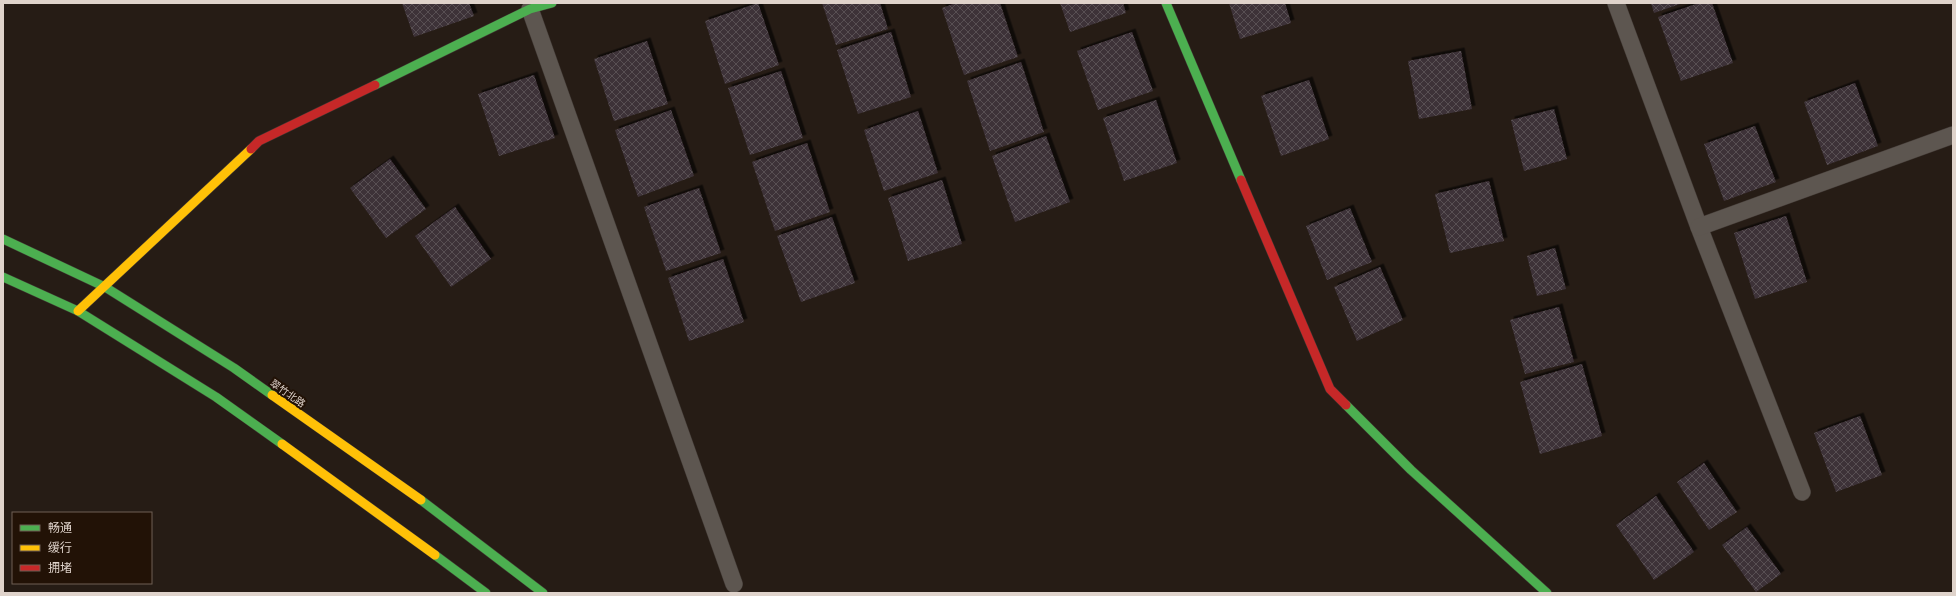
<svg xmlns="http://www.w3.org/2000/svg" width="1956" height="596" font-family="'Work Sans','Noto Sans SC',sans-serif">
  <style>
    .building { fill: url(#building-cross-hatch); filter: url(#shadow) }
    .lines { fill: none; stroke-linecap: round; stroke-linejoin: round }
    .lane-casing { stroke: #403833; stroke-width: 18 }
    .fast-casing { stroke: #403833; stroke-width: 10 }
    .slow-casing { stroke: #403833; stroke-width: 10 }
    .jam-casing { stroke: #403833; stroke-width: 10 }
    .lane { stroke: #5d5650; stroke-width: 17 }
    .fast { stroke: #4caf50; stroke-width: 9 }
    .slow { stroke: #ffc107; stroke-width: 9 }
    .jam { stroke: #c62828; stroke-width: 9 }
    .labels { text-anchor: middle; stroke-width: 4; stroke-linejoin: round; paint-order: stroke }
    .street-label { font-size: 10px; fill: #dfd3cb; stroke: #221206 }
  </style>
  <defs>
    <pattern id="building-cross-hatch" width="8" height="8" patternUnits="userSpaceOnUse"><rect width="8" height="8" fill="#3d3238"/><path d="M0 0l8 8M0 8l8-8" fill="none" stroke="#594f53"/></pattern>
    <filter id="shadow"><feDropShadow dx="3.5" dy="-3.5" stdDeviation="0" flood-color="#0009"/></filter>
  </defs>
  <rect width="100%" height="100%" fill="#261c15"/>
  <!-- building -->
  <g class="building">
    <path d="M 402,3 L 469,3 L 474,16 L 414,37 Z"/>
    <path d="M 758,3 L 779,65 L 725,84 L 705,21 Z"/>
    <path d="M 822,3 L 880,3 L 888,29 L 836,45 Z"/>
    <path d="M 956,3 L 1000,3 L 1018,57 L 964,75 L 942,8 Z"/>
    <path d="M 1060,3 L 1123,3 L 1126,13 L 1070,32 Z"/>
    <path d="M 1229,3 L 1285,3 L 1291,23 L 1240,39 Z"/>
    <path d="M 1651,3 L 1683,3 L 1654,13 Z"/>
    <path d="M 1699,3 L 1712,3 L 1733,63 L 1681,81 L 1658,17 Z"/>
    <path d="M 891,32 L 911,97 L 858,114 L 837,50 Z"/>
    <path d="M 1132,32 L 1153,91 L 1098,110 L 1077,51 Z"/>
    <path d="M 647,41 L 668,104 L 614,121 L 594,59 Z"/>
    <path d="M 1461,51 L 1472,109 L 1419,119 L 1408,61 Z"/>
    <path d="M 1021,62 L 1044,132 L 990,151 L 967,81 Z"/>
    <path d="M 781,71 L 803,138 L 750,155 L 728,88 Z"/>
    <path d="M 534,75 L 555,138 L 499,156 L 478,94 Z"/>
    <path d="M 1309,80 L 1329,139 L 1281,156 L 1261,96 Z"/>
    <path d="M 1855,83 L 1878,146 L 1827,165 L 1804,102 Z"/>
    <path d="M 1156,100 L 1177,163 L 1124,181 L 1103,118 Z"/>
    <path d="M 1554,109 L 1567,159 L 1524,171 L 1511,120 Z"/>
    <path d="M 671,110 L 694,176 L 638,197 L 615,130 Z"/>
    <path d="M 918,111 L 938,173 L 884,191 L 864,130 Z"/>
    <path d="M 1755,126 L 1776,182 L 1724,201 L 1704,144 Z"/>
    <path d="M 1046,136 L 1070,202 L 1015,222 L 992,156 Z"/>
    <path d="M 807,143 L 830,212 L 775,231 L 752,162 Z"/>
    <path d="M 390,159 L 426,209 L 386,238 L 350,188 Z"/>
    <path d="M 942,180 L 962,244 L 908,261 L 888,198 Z"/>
    <path d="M 1489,181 L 1504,241 L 1450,253 L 1435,194 Z"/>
    <path d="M 699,188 L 721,253 L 666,271 L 644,207 Z"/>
    <path d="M 455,207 L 491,259 L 451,287 L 415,236 Z"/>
    <path d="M 1350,208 L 1372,262 L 1327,280 L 1306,226 Z"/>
    <path d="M 1786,216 L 1807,282 L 1755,299 L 1734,233 Z"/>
    <path d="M 832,217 L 855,283 L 801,302 L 777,236 Z"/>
    <path d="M 1555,248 L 1566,289 L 1537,296 L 1527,256 Z"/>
    <path d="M 723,259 L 744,322 L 689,341 L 668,278 Z"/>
    <path d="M 1380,267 L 1403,320 L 1357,341 L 1334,287 Z"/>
    <path d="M 1559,307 L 1574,362 L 1525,374 L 1510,320 Z"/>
    <path d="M 1582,364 L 1602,436 L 1540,454 L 1520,382 Z"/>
    <path d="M 1860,416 L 1882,475 L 1836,492 L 1814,433 Z"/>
    <path d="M 1704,463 L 1737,512 L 1709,530 L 1677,482 Z"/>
    <path d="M 1656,496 L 1694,552 L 1654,580 L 1616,525 Z"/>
    <path d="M 1747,527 L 1781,574 L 1756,592 L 1722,545 Z"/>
  </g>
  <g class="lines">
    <defs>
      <g id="lane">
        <path d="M 1616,3 L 1699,227 L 1802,492"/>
        <path d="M 530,9 L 734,584"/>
        <path d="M 1699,227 L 1953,135"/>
      </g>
      <g id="fast">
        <path d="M 1166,3 L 1241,180"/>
        <path d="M 375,85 L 530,9 L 552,3"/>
        <path d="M 3,239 L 105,287 L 234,368 L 272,395"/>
        <path d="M 3,277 L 78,311 L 216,397 L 282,444"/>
        <path d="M 1346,405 L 1411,470 L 1547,593"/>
        <path d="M 421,500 L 543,593"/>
        <path d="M 435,555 L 486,593"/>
      </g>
      <g id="slow">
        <path d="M 78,311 L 251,149"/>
        <path d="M 272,395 L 421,500"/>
        <path d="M 282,444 L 435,555"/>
      </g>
      <g id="jam">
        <path d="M 251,149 L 259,141 L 375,85"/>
        <path d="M 1241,180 L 1330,389 L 1346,405"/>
      </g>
    </defs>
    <!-- lane casing -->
    <use href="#lane" class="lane-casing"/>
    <!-- fast casing -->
    <use href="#fast" class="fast-casing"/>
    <!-- slow casing -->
    <use href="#slow" class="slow-casing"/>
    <!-- jam casing -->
    <use href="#jam" class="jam-casing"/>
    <!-- lane -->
    <use href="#lane" class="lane"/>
    <!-- fast -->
    <use href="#fast" class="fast"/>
    <!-- slow -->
    <use href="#slow" class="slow"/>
    <!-- jam -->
    <use href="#jam" class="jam"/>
  </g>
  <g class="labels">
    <!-- street labels -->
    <g class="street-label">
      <text transform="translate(288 393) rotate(35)" y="4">翠竹北路</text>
    </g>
  </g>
  <!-- border -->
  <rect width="1956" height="596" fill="none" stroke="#dfd3cb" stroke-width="8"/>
  <!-- legend -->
  <rect x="12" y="512" width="140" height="72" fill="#221206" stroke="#6e5f55"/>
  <rect x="20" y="525" width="20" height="6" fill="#4caf50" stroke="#6e5f55"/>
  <text x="48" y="532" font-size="12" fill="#dfd3cb">畅通</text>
  <rect x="20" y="545" width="20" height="6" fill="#ffc107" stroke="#6e5f55"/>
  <text x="48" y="552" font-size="12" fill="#dfd3cb">缓行</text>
  <rect x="20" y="565" width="20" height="6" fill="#c62828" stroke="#6e5f55"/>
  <text x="48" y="572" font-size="12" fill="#dfd3cb">拥堵</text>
</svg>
